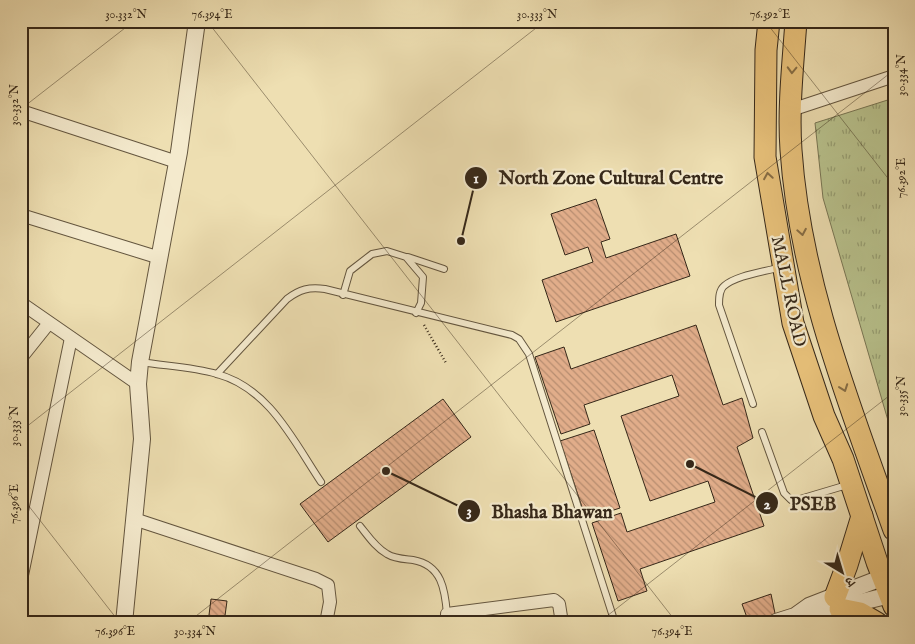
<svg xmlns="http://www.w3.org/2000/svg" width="915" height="644" font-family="'IM FELL English','Noto Serif Devanagari',serif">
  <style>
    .grass { fill: url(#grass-tufts); stroke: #777553 }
    .building { fill: url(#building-back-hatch); stroke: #362819 }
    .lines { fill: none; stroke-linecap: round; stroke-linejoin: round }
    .service-casing { stroke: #64563f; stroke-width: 8 }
    .minor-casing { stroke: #64563f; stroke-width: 14 }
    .tertiary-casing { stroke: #64563f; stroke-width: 18 }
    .primary-casing { stroke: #362819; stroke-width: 23 }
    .path { stroke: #362819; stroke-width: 2.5; stroke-dasharray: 1 2.5; stroke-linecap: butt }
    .service { stroke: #f4eacd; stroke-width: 6 }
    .minor { stroke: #f4eacd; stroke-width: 12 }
    .tertiary { stroke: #f4eacd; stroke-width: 16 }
    .primary { stroke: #e7c079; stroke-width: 21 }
    .oneway { stroke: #866c44 }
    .ticks { fill: none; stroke: #362819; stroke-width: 1; stroke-opacity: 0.45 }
    .labels { text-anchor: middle; stroke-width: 4.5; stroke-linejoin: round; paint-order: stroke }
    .street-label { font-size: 18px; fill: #362819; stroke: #f4eacd }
    .leader { fill: none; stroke: #362819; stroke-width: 2 }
    .callout-dot { fill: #362819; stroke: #f4eacd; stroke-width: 2 }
    .mark-label { font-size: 15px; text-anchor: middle; font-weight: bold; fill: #fff }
    .callout-label { font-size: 19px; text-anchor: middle; font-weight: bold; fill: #362819; stroke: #f4eacd; stroke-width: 4.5; stroke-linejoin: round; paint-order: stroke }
    .neatline { fill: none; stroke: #362819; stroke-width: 2 }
    .ticks-label { font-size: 12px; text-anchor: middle; fill: #362819 }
  </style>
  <defs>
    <pattern id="grass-tufts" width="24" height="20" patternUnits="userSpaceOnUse" patternTransform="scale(1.25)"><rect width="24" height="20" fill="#b8c28d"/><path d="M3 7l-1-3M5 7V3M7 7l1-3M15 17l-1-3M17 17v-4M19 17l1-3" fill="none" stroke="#969e72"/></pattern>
    <pattern id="building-back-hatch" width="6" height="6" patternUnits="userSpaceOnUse" patternTransform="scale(1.25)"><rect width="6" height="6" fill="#e1ad8a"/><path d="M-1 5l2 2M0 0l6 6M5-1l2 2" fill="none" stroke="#b78d70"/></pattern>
  </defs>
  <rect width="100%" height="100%" fill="#eedfb2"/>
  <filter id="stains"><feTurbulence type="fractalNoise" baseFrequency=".004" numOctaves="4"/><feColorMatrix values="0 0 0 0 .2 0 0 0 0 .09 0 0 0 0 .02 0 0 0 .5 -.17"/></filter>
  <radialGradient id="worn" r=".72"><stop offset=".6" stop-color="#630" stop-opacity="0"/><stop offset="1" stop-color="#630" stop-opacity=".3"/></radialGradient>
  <!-- grass -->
  <path class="grass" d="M 894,98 L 894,441 L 823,198 L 815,123 Z"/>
  <!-- building -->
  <g class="building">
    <path d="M 596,199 L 610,239 L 601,242 L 606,258 L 676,234 L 690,276 L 556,322 L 542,280 L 593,262 L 588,247 L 565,255 L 551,214 Z"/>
    <path d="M 696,325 L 723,405 L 742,398 L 753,438 L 737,447 L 764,526 L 640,569 L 647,591 L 618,601 L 592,523 L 621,513 L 627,532 L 715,502 L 708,481 L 650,501 L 621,416 L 679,396 L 672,375 L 584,405 L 590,424 L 561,434 L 535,357 L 564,347 L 571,369 Z"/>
    <path d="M 443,399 L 471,437 L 328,542 L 300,504 Z"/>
    <path d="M 594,430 L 620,508 L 586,519 L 560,441 Z"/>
    <path d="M 771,594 L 777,623 L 749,623 L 742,604 Z"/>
    <path d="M 211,599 L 227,601 L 224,623 L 208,623 Z"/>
  </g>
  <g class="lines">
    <defs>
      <g id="service">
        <path d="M 408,257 L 444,269"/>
        <path d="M 343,295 L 350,271 L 372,254 L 387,251 L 406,257 L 423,277 L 421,303 L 416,313"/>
        <path d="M 141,362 C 166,366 193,367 217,374 C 269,388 293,440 321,482"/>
        <path d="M 217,374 L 287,299 C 300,289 309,287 325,289 L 512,335 L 519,339 L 529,354 L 615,623"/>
        <path d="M 753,404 L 719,305 C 719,298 719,290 724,286 C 737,275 764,272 781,267"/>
        <path d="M 762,432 L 784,493 L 791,500 L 800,499 L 847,485"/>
        <path d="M 360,526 C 368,536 376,548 387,554 C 395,559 405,559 413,560 C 442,565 445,590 447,614"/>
      </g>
      <g id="minor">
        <path d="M 791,110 L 894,76"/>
        <path d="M 21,111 L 177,162"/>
        <path d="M 21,215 L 160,258"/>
        <path d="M 21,303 L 138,384"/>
        <path d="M 21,358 L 49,323"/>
        <path d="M 134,519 L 316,579 L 328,585 L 330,602 L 326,623"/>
        <path d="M 21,580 L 71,338"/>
        <path d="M 447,623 L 447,614 L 554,600 L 559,604 L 562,623"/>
      </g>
      <g id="tertiary">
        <path d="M 805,616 L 894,594"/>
        <path d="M 776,622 L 795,616 L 809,606 L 894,573"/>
        <path d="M 124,623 L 142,439 L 138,384 L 140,362 L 179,152 L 197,21"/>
      </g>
      <g id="primary">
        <path d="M 769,21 L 766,50 L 765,157 L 793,323 L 824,416 L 843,459 L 877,562 L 894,606"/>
        <path d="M 796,21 C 793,64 788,108 791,150 C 800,282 850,406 894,530"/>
        <path d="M 835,597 L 847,565 L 862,516"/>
        <path d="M 840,609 L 860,613 L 877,623"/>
      </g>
    </defs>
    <!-- service casing -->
    <use href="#service" class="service-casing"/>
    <!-- minor casing -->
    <use href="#minor" class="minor-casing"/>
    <!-- tertiary casing -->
    <use href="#tertiary" class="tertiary-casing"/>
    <!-- primary casing -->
    <use href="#primary" class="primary-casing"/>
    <!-- path -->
    <path class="path" d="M 424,325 L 446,363"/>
    <!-- service -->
    <use href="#service" class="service"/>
    <!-- minor -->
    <use href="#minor" class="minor"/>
    <!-- tertiary -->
    <use href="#tertiary" class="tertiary"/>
    <!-- primary -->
    <use href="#primary" class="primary"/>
  </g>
  <!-- one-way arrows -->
  <defs><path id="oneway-chevron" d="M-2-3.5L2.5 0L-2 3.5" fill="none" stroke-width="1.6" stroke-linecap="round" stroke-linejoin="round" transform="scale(1.25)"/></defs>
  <g class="oneway">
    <use href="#oneway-chevron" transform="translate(792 70) rotate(92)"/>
    <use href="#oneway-chevron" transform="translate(768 176) rotate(-99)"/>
    <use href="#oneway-chevron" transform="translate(802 232) rotate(80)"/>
    <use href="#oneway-chevron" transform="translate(844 388) rotate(70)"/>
  </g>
  <!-- ticks -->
  <path class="ticks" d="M 207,21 L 677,623M 765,21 L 894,186M 21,109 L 134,21M 21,431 L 545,21M 21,496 L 120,623M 187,623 L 894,70M 598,623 L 894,392"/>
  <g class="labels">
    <!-- street labels -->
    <g class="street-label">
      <text transform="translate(789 291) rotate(78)" y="6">MALL ROAD</text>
    </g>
  </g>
  <!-- callouts -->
  <path class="leader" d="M461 241L476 178M690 464L767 503M386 471L469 511"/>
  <g class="callout-dot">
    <circle cx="461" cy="241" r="5"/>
    <circle cx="690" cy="464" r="5"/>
    <circle cx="386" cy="471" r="5"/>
    <circle cx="476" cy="178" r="12"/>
    <circle cx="767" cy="503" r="12"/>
    <circle cx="469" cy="511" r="12"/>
  </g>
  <g class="mark-label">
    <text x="476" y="183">1</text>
    <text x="767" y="509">2</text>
    <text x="469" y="516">3</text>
  </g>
  <g class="callout-label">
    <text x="611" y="184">North Zone Cultural Centre</text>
    <text x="813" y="510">PSEB</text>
    <text x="552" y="518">Bhasha Bhawan</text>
  </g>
  <!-- margin -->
  <rect width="915" height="644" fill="none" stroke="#eedfb2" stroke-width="55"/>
  <!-- north arrow -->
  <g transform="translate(842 572) rotate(142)" stroke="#f4eacd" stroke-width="4" paint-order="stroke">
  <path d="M0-4L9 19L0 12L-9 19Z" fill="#362819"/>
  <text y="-8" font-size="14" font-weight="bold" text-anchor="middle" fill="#362819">उ</text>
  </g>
  <rect x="28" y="28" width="860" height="588" class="neatline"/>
  <g class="ticks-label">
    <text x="126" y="18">30.332°N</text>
    <text x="212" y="18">76.394°E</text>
    <text x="537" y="18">30.333°N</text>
    <text x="770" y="18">76.392°E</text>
    <text transform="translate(901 75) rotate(-90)" y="4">30.334°N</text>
    <text transform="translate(14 105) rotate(-90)" y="4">30.332°N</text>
    <text transform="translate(901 178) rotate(-90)" y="4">76.392°E</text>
    <text transform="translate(901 396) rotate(-90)" y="4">30.335°N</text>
    <text transform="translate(14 426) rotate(-90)" y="4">30.333°N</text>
    <text transform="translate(14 504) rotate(-90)" y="4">76.396°E</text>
    <text x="115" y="635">76.396°E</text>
    <text x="195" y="635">30.334°N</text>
    <text x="672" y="635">76.394°E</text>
  </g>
  <rect width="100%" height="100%" filter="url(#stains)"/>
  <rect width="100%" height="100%" fill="url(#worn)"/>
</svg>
